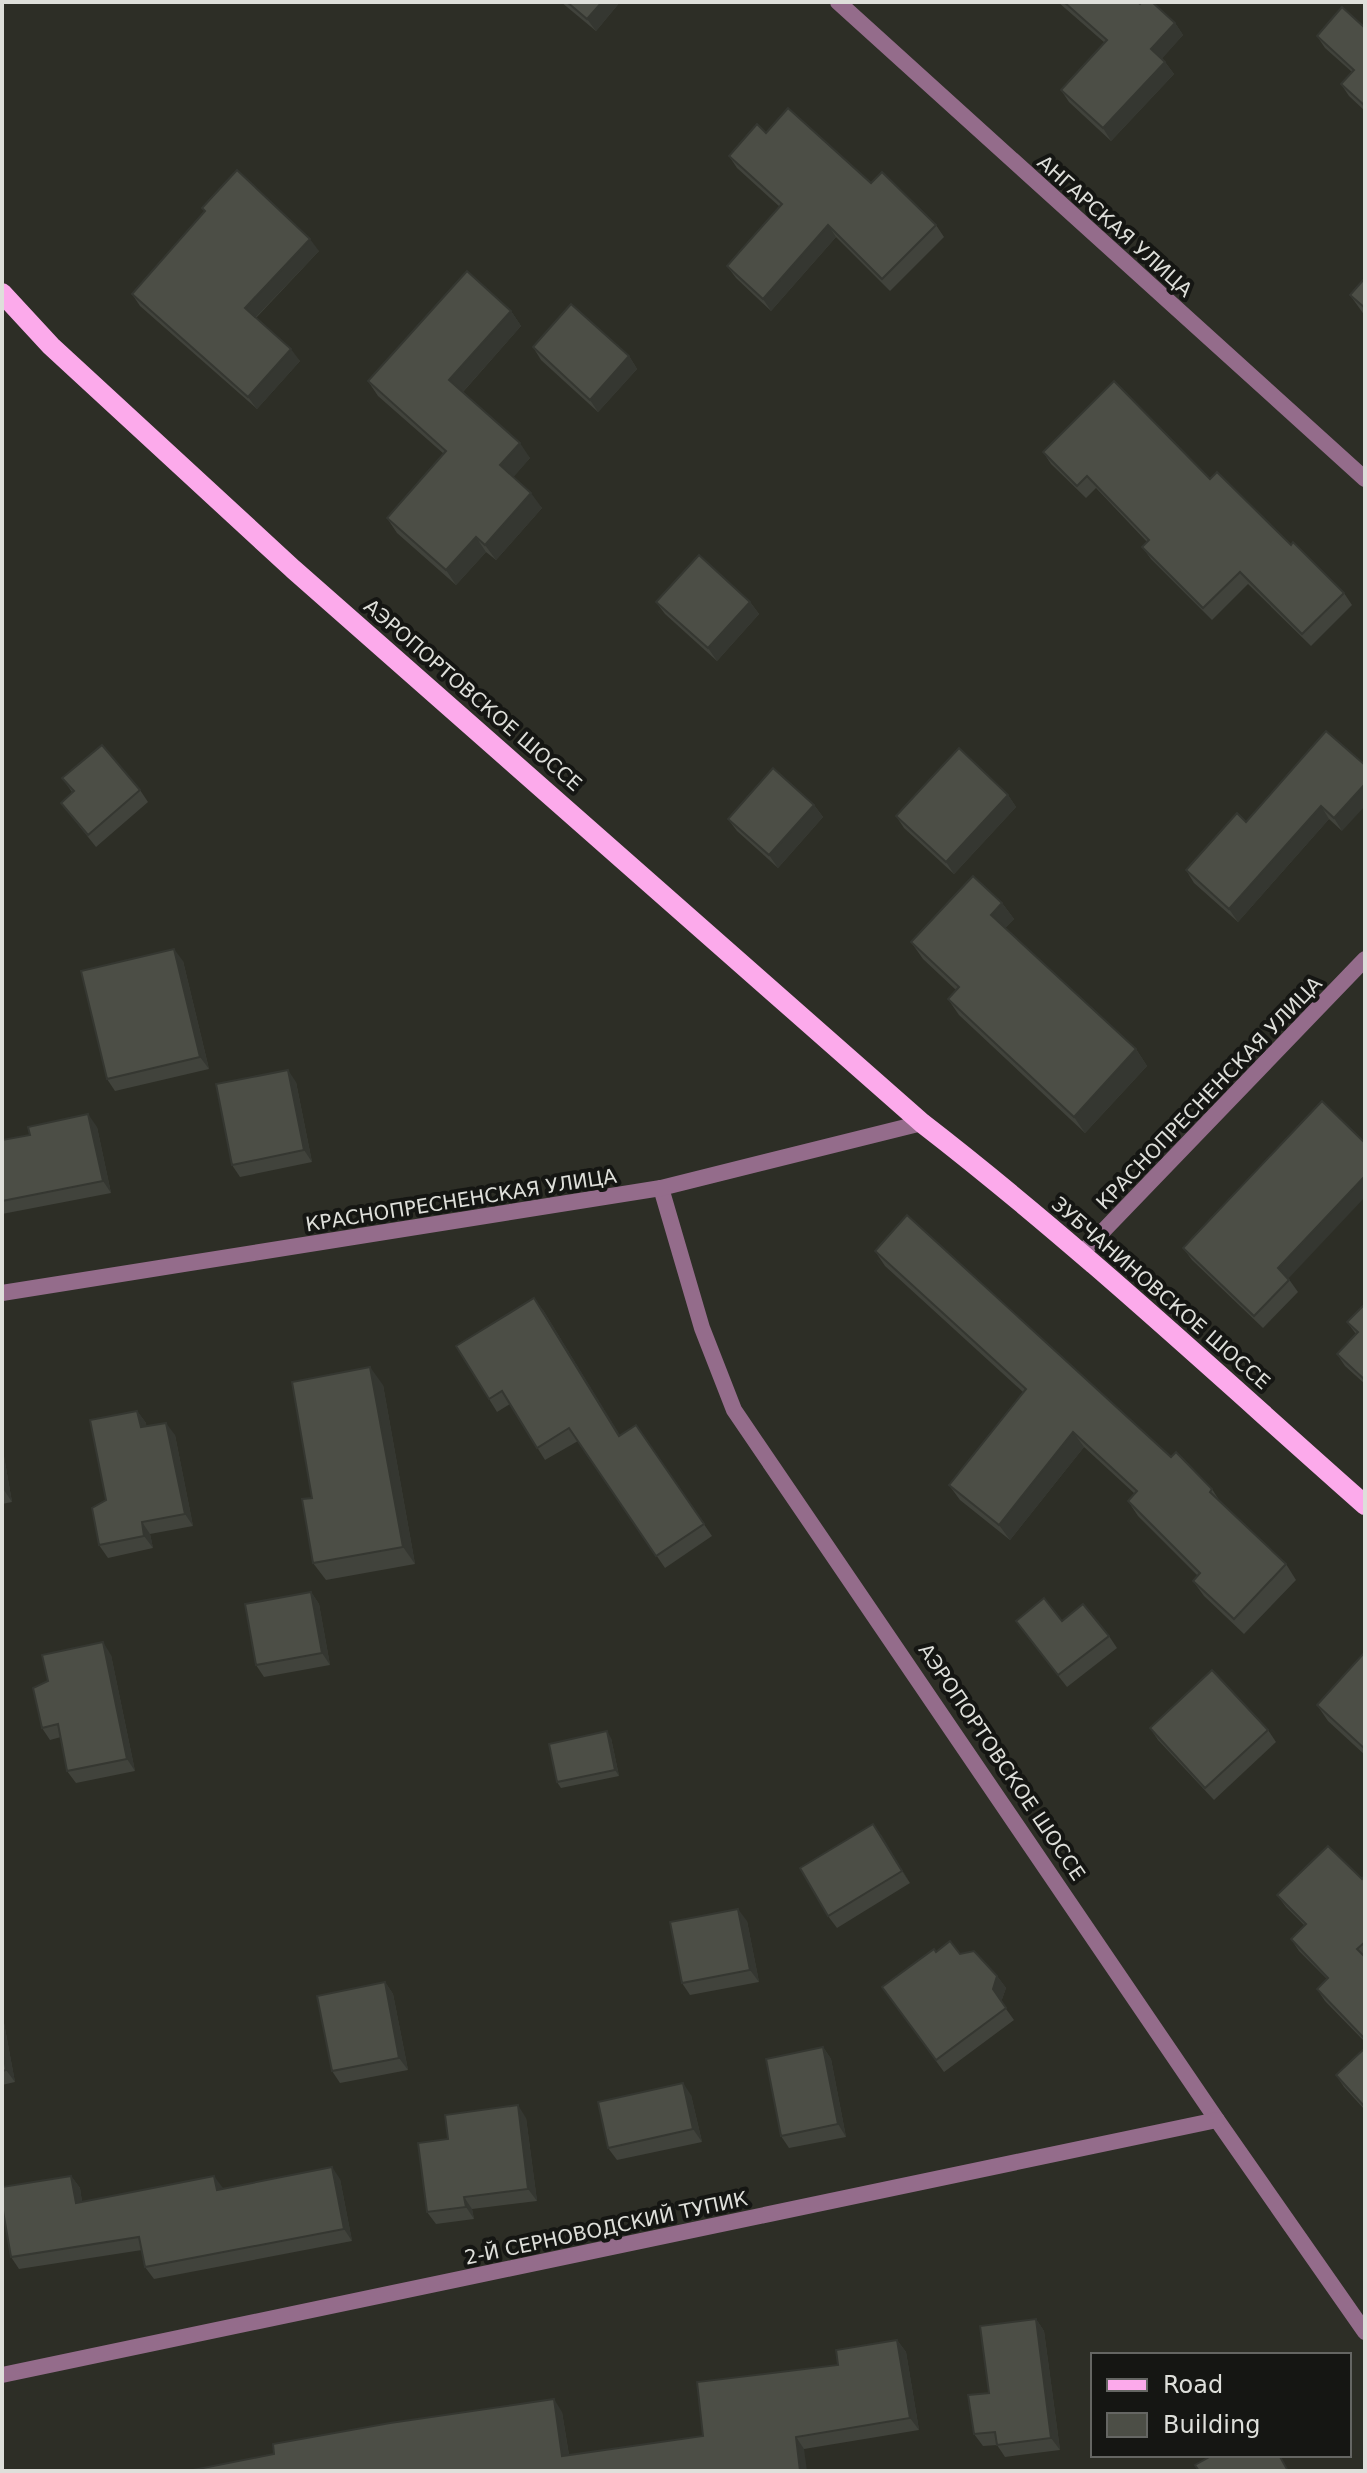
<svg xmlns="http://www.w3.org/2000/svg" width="1367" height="2473" font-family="'DejaVu Sans',sans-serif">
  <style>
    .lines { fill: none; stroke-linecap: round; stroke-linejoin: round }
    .minor { stroke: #946c8b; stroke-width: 16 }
    .primary { stroke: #fcaaeb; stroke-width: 20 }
    .wall { fill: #41433c }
    .shaded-wall { fill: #353731 }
    .building { fill: #4c4e46; stroke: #353731; stroke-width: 2 }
    .labels { text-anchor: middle; stroke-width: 8; stroke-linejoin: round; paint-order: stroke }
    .street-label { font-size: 20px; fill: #dedfda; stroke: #151613 }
  </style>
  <rect width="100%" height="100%" fill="#2d2e26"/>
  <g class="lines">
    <g class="minor">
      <path d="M838,2L1365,479"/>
      <path d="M661,1188L702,1328L734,1410L1217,2120L1365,2332"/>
      <path d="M1081,1254L1365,959"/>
      <path d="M2,1293L661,1188L922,1123"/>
      <path d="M2,2375L1217,2120"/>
    </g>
    <path class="primary" d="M2,293L51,346L293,569L922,1123C1076,1242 1219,1376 1365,1505"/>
  </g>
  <g class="wall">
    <path d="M561,2H620L596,31Z"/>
    <path d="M1058,2H1137L1175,23L1183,35L1162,58L1174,74L1111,141L1069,102L1061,90L1105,43Z"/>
    <path d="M1365,28V111L1349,96L1341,84L1352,72L1325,48L1317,36Z"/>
    <path d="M766,133L871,183L936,225L944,237L890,291L836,237L771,311L736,278L727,266L780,207L737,168L729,156Z"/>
    <path d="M202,208L319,251L256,318L300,361L257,409L140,306L132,294L205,212Z"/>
    <path d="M1365,278V316L1350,295Z"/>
    <path d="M511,311L521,326L463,392L530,458L513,477L542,508L496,560L486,552L456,585L397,533L387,518L444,454L378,396L368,381Z"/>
    <path d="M533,347L629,356L637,369L598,412L541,360Z"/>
    <path d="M1043,452L1210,479L1291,545L1344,593L1352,605L1311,646L1248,584L1212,620L1151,559L1142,547L1147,542L1096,488L1086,498L1051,464Z"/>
    <path d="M656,602H750L759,614L717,661L665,614Z"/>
    <path d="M1326,731L1342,831L1329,819L1238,922L1194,883L1186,870L1246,822Z"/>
    <path d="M62,778L140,790L148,802L96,847L61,803L72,792Z"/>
    <path d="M1008,795L1016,807L954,874L904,828L896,816Z"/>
    <path d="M814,805L823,817L778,868L737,831L728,819Z"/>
    <path d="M1002,903L1014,919L1005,928L1136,1049L1147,1066L1085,1133L959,1015L948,999L956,990L923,959L911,942Z"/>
    <path d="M183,961L209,1069L115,1091L107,1079Z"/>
    <path d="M296,1082L312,1162L240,1177L232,1165Z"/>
    <path d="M97,1127L111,1193L2,1214V1140Z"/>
    <path d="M1183,1248L1288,1278L1298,1292L1263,1328L1192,1260Z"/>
    <path d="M875,1251L1171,1457L1212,1489L1221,1503L1286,1564L1296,1580L1244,1634L1204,1596L1193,1581L1198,1576L1138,1516L1128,1501L1135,1494L1084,1447L1010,1540L960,1500L949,1485L1023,1392L885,1266Z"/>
    <path d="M1365,1304V1384L1345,1366L1337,1354L1356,1334L1347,1322Z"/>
    <path d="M543,1310L620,1436L636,1425L712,1536L665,1568L578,1441L545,1460L510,1404L497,1412L489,1399Z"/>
    <path d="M383,1385L415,1564L326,1580L313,1563L312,1498Z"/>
    <path d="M137,1411L146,1423V1426L175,1435L193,1526L150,1534L153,1548L108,1558L99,1545L106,1500Z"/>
    <path d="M2,1445L12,1502L2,1504Z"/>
    <path d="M311,1592L319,1604L330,1665L264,1677L256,1665Z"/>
    <path d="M1016,1621H1062L1109,1636L1117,1648L1067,1687Z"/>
    <path d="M1365,1652V1755L1328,1721L1317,1705Z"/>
    <path d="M111,1655L135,1771L76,1783L67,1771L61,1737L50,1740L42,1728Z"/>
    <path d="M1150,1728L1268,1730L1276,1742L1214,1800L1158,1740Z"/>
    <path d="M611,1738L619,1776L561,1788L557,1782Z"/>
    <path d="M873,1824L910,1883L837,1928L828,1916Z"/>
    <path d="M1365,1875V2042L1325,2001L1317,1989L1327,1979L1299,1951L1291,1939L1305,1926L1286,1907L1277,1895L1362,1879Z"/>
    <path d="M747,1921L759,1982L690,1995L682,1983Z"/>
    <path d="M936,1952L960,1954L997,1976L1006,1988L1001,2002L1014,2020L944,2072L882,1987Z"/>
    <path d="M385,1982L393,1994L408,2070L340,2083L332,2071Z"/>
    <path d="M2,2020L4,2023L15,2082L2,2085Z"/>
    <path d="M823,2047L831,2059L846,2137L789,2148L781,2136Z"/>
    <path d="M1365,2048V2110L1344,2087L1336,2075Z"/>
    <path d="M691,2095L702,2142L617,2160L608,2148Z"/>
    <path d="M526,2118L537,2201L472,2209L474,2219L436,2224L427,2212L448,2139Z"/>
    <path d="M71,2176L80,2188L82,2202L340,2179L352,2241L154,2279L145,2267L142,2250L19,2269L11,2257Z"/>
    <path d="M1036,2319L1044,2331L1060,2450L1005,2457L997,2445L983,2446L974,2434L989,2393Z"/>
    <path d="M897,2340L906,2352L919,2430L804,2449L188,2471L562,2412L569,2455L703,2436L838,2365Z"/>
  </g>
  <g class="shaded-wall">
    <path d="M602,2H620L596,31L587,19Z"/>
    <path d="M1175,23L1183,35L1160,61L1151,49Z"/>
    <path d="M1165,62L1174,74L1111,141L1103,128Z"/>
    <path d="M828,225L836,237L771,311L763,299Z"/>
    <path d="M310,239L319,251L253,320L245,308Z"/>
    <path d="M511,311L521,326L460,395L449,380Z"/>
    <path d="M291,349L300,361L257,409L248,397Z"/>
    <path d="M629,356L637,369L598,412L590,400Z"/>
    <path d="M520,443L530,458L511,480L500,465Z"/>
    <path d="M531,493L542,508L496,560L485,545Z"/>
    <path d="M476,537L486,552L456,585L446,570Z"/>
    <path d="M750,602L759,614L717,661L708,648Z"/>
    <path d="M1365,784V806L1342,831L1334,818Z"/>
    <path d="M1008,795L1016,807L954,874L946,862Z"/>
    <path d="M814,805L823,817L778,868L769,855Z"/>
    <path d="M1321,806L1329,819L1238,922L1229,909Z"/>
    <path d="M1002,903L1014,919L1002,931L991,915Z"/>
    <path d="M174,949L183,961L209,1069L200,1057Z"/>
    <path d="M1136,1049L1147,1066L1085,1133L1074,1117Z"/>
    <path d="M288,1070L296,1082L312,1162L304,1150Z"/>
    <path d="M88,1114L97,1127L111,1193L103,1181Z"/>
    <path d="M1365,1176V1197L1287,1280L1278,1268Z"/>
    <path d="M534,1298L543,1310L628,1448L619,1436Z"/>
    <path d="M370,1367L383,1385L415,1564L403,1547Z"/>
    <path d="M137,1411L146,1423L149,1439L141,1427Z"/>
    <path d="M166,1423L175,1435L193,1526L185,1514Z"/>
    <path d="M1073,1432L1084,1447L1010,1540L999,1525Z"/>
    <path d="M2,1445L12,1502L4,1490L2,1479Z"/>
    <path d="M142,1522L150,1534L153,1548L144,1536Z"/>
    <path d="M311,1592L319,1604L330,1665L322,1653Z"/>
    <path d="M103,1642L111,1655L135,1771L127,1759Z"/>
    <path d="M607,1731L611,1738L619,1776L615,1770Z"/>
    <path d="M873,1824L882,1836L910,1883L902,1871Z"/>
    <path d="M738,1909L747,1921L759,1982L750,1970Z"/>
    <path d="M997,1976L1006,1988L1001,2002L993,1989Z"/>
    <path d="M385,1982L393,1994L408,2070L399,2058Z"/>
    <path d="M2,2020L4,2023L15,2082L6,2070L2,2045Z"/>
    <path d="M823,2047L831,2059L846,2137L838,2124Z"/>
    <path d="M683,2083L691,2095L702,2142L693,2129Z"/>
    <path d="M518,2105L526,2118L537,2201L528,2189Z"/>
    <path d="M332,2167L340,2179L352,2241L344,2229Z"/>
    <path d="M71,2176L80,2188L84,2216L76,2203Z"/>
    <path d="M214,2176L223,2188L217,2190Z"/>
    <path d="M464,2197L472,2209L474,2219L466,2207Z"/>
    <path d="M1036,2319L1044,2331L1060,2450L1051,2438Z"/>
    <path d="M897,2340L906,2352L919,2430L910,2418Z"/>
    <path d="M554,2399L562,2412L571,2468L562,2456Z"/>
    <path d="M796,2437L804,2449L807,2471H800Z"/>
  </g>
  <g class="building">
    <path d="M567,2H602L587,19Z"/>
    <path d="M1064,2H1137L1140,4L1142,2H1152L1175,23L1151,49L1165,62L1103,128L1061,90L1107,40Z"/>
    <path d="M1342,7L1365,28V106L1341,84L1354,70L1317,36Z"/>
    <path d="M788,108L871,183L882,172L936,225L882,279L828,225L763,299L727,266L782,204L729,156L757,124L766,133Z"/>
    <path d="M237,170L310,239L245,308L291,349L248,397L132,294L205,211L202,208Z"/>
    <path d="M467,271L511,311L449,380L520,443L500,465L531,493L485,545L476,537L446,570L387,518L446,451L368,381Z"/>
    <path d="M1365,278V308L1350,295Z"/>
    <path d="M571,304L629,356L590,400L533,347Z"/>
    <path d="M1114,381L1210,479L1217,472L1291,545L1293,542L1344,593L1302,634L1240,572L1203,608L1142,547L1149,540L1087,476L1077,486L1043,452Z"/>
    <path d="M699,555L750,602L708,648L656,602Z"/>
    <path d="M1326,731L1365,765V784L1334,818L1321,806L1229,909L1186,870L1237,813L1246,822Z"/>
    <path d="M102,745L140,790L88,835L61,803L74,791L62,778Z"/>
    <path d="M959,748L1008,795L946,862L896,816Z"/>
    <path d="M773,768L814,805L769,855L728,819Z"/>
    <path d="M973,876L1002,903L991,915L1136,1049L1074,1117L948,999L959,987L911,942Z"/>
    <path d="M174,949L200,1057L107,1079L81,971Z"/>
    <path d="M288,1070L304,1150L232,1165L216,1084Z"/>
    <path d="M1322,1101L1365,1143V1176L1278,1268L1289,1280L1254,1316L1183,1248Z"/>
    <path d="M88,1114L103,1181L2,1201V1140L30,1135L28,1127Z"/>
    <path d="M907,1215L1171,1457L1176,1452L1212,1489L1210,1492L1286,1564L1234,1619L1193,1581L1200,1573L1128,1501L1137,1491L1073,1432L999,1525L949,1485L1026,1389L875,1251Z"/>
    <path d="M534,1298L619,1436L636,1425L704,1524L656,1556L569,1428L537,1448L502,1391L489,1399L456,1346Z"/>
    <path d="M1365,1304V1380L1337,1354L1358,1332L1347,1322Z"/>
    <path d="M370,1367L403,1547L313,1563L302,1499L312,1498L292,1382Z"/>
    <path d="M137,1411L141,1427L166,1423L185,1514L142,1522L144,1536L99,1545L92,1508L106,1500L90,1420Z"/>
    <path d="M311,1592L322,1653L256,1665L245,1604Z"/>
    <path d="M1044,1598L1062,1621L1083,1604L1109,1636L1058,1675L1016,1621Z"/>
    <path d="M103,1642L127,1759L67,1771L58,1724L42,1728L33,1688L48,1681L42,1655Z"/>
    <path d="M1365,1652V1749L1317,1705Z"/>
    <path d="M1212,1670L1268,1730L1205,1788L1150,1728Z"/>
    <path d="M607,1731L615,1770L557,1782L549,1744Z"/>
    <path d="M873,1824L902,1871L828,1916L800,1868Z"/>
    <path d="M1328,1846L1362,1879L1365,1875V1942L1357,1949L1365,1957V2039L1317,1989L1328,1978L1291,1939L1306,1924L1277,1895Z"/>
    <path d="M738,1909L750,1970L682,1983L670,1922Z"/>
    <path d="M950,1941L960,1954L974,1951L997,1976L993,1989L1006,2008L936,2060L882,1987L934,1949L936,1952Z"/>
    <path d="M385,1982L399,2058L332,2071L317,1996Z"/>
    <path d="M2,2045L6,2070L2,2071Z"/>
    <path d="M823,2047L838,2124L781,2136L766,2059Z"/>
    <path d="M1365,2048V2107L1336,2075Z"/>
    <path d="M683,2083L693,2129L608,2148L598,2102Z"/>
    <path d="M518,2105L528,2189L464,2197L466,2207L427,2212L418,2143L448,2139L445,2115Z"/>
    <path d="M332,2167L344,2229L145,2267L139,2237L11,2257L2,2205V2187L71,2176L76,2203L214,2176L217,2190Z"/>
    <path d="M1036,2319L1051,2438L997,2445L995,2432L974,2434L968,2395L989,2393L980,2326Z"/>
    <path d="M897,2340L910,2418L796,2437L800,2471H188L274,2454L273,2444L390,2423L554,2399L562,2456L703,2436L697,2382L838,2365L836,2350Z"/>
    <path d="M1213,2455H1279L1288,2471H1199L1195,2465Z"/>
  </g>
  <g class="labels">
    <g class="street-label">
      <text transform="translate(1115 226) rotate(42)" y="7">АНГАРСКАЯ УЛИЦА</text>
      <text transform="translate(473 695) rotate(41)" y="7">АЭРОПОРТОВСКОЕ ШОССЕ</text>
      <text transform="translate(1209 1093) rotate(-46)" y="7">КРАСНОПРЕСНЕНСКАЯ УЛИЦА</text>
      <text transform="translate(461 1200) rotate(-9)" y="7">КРАСНОПРЕСНЕНСКАЯ УЛИЦА</text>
      <text transform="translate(1161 1293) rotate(41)" y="7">ЗУБЧАНИНОВСКОЕ ШОССЕ</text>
      <text transform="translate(1002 1762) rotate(56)" y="7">АЭРОПОРТОВСКОЕ ШОССЕ</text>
      <text transform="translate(606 2228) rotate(-12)" y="7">2-Й СЕРНОВОДСКИЙ ТУПИК</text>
    </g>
  </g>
  <rect width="1367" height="2473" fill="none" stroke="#dedfda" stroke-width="8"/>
  <rect x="1091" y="2353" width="260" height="104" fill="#151613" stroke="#656663" stroke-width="2"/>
  <rect x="1107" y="2379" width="40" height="12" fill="#fcaaeb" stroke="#656663" stroke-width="2"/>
  <text x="1163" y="2393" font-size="24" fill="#dedfda">Road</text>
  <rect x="1107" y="2413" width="40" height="24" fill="#4c4e46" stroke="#656663" stroke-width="2"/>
  <text x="1163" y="2433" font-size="24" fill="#dedfda">Building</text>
</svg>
